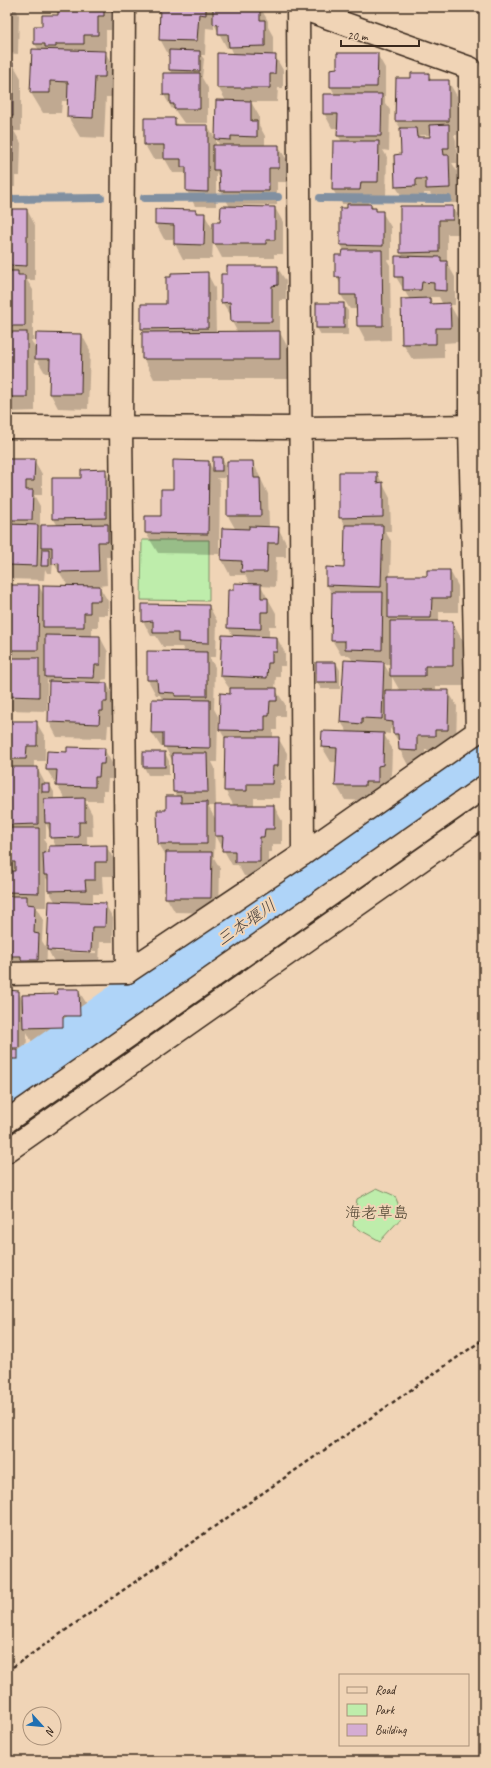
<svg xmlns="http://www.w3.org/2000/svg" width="491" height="1768" font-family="Caveat,'Klee One',sans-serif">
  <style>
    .green { fill: #beedab; stroke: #7c8c64 }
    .shadow { fill: #0003; fill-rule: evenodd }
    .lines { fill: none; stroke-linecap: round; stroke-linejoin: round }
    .stream { stroke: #8190a1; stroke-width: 8 }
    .river { stroke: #afd4f8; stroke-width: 47 }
    .building { fill: #d4acd3; stroke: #3b2a1e }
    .minor-casing { stroke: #3b2a1e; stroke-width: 25 }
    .path { stroke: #3b2a1e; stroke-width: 2.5; stroke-dasharray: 4 3; stroke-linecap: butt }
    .minor { stroke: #f0d4b6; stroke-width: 22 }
    .labels { text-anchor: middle; stroke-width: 4; stroke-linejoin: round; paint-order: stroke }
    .park-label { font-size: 16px; fill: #483e2c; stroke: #f0d4b6 }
    .water-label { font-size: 17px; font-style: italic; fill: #4c443f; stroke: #f0d4b6 }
  </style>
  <rect width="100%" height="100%" fill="#f0d4b6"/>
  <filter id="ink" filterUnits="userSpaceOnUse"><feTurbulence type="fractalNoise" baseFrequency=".025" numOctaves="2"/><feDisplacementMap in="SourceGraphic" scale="8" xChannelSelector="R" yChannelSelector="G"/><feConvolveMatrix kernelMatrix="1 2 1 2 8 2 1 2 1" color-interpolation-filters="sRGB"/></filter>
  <g filter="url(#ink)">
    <g class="green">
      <path d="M142,540H209V601L141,600Z"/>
      <path d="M377,1188L395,1196L403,1216L380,1241L353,1226L357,1199Z"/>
    </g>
    <g class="shadow">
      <path d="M7,7H15L19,15L18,54L7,53Z"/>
      <path d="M59,7H109L111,10V30H106V50H92V52H105L117,73L116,97H106L104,138L80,137L68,117L69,101H62L61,113H43L31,93L39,50L35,44L43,27L59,16Z"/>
      <path d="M161,7H260L268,21V27L273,36V55L275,56L283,70V88H278L277,102H251L259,116V125L265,136V146H278L287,160V182H277V205H236V207L275,208L283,222V254H274V258H222L213,241L212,259H183L175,244V239H164L156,224V210L195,211L197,214H204L214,231L221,223L230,207L221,191L220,180L216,172V206H195L187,191L185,173H173L165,159H153L145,145L174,119L178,126H208L216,140V146H220L216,139L217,101H226L218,87L234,55L231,48H227L214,24V29L206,28L205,55H201L204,59L202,78L208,88V123H184L174,109H172L164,95L172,74L170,70V54H168L160,39Z"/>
      <path d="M377,54L385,68V103L390,110L389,151L383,150L387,157L386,196H369L368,205H371L377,212H382L391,227V260H387L390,265L391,340L366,341L358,326L357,309H350L341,295V285L336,276L343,256L344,250L341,245V209H348V204H342L333,190L342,142L338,135L339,128H332L324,113L335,95L331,87L338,69Z"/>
      <path d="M7,64H13L21,78V131H14L21,143L20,176H15V187H7Z"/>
      <path d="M428,74L432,81H448L457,96V135H454L456,140L457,163H452L457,171L458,203H436L430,193H424V200L405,201L396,187L402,155L401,129L396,121L412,79ZM419,135H431V138H421Z"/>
      <path d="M452,207L461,222V234H447V263L455,277V305H450L458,319V342L444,343V358L412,359L403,344L402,300H410L396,277L404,258L401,252ZM430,297H439L443,305H433Z"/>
      <path d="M7,210H27L35,225V280H27L33,290V340H31L36,350L82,335L90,350L88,409L58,408L50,393V373H45L35,356V411L7,412Z"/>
      <path d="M277,267L286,281V300H280V333L291,353V379H154L143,358L145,333L142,329L168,305L207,273L215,288L216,333H238L232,322V317L222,302Z"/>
      <path d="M343,304L348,311V335H321L317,328Z"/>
      <path d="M214,458H222L226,466L225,478H217L220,482L219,554L158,553L146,533V517H161L174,490L208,462L214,471Z"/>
      <path d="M7,460H34L42,474V495H34L40,506V526H58L53,518L82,479L105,470L113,485L116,557H106L107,585L99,586L108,601V615H98V627H92V637H100L108,652L107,679L102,680V684H107L115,699L114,716H111V725H108L107,738L57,737L49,722L50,684L47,679V711L7,710V586H39L44,596L68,586L53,562L52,573H47L45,569L44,580L7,579Z"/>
      <path d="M228,462H253L268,494L269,528H278L286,543V557H276L275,587L261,586L276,613V626H269V638H277L285,653V666H280V677H276L275,689L285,704V716H277V730H273V738H278L287,753L286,780H281L280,798H254V806H274L282,821V844H272V852H268V876H244L238,865H232L215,834L214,858L220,868L219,913L175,912L166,897L167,857L159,844L167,811L177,797L174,792L173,762L165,747H161L152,733L163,701L160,695H156L148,680V652H185L182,647H163L156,636H151L143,621L209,606L217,621L216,657H209L215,667L214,709L218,716L217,762H212L215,768L216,806H234L225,790L226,740L220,730L221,694L231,695V691L221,676L223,636L233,637L228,627L235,591L250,585L245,575H230L222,560L223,529L236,530L228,516ZM208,806H216V820Z"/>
      <path d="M377,473L390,498L391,531H385L391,541L390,577H428L450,571L458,586V612H439V622H452L464,643V686H436V691H448L457,706L456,744L443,750H425V765H408L400,750V744L390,728V734L383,733L392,748L391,780H386V797L373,801L345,800L336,785L337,762H331L322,747L348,733L341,722L345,661H353L349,655H341L332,640L333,596L327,585V568L345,569L346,528L340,517ZM384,664H391V676ZM392,677L400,691H392Z"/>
      <path d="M317,663H336L340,670V689H321L317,682Z"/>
      <path d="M7,722H36L45,737V761H34V768H37L46,785H50L54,792V800H66L47,770V752L68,753L104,749L112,763V779H108L107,791H103V801H85L92,814L93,836H87V846H106L115,861V876H102L103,894H93V904H105L113,918V942H100L99,966L56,965L48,950L50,902L56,903L49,891V881L46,878V907H36L43,920L42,941L47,949L46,975L7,965ZM46,823L56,847L50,853L46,854V843L44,839H46ZM55,950L96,951V953L55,952Z"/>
      <path d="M144,753H165L169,761V775H148L144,767Z"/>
      <path d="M78,990L87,1004V1031H71V1041L32,1042L27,1032L26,1062H21V1067L7,1066V991L18,992L23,1001L59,995Z"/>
    </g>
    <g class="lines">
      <g class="stream">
        <path d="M144,198L278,197"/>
        <path d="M320,198L448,199"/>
        <path d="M7,199L101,198"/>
      </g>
      <path class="river" d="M7,1087L280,896L484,757"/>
    </g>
    <g class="building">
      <path d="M7,7H11L10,40L7,39Z"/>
      <path d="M58,7H104V16H98V35H84V44H56V47H45V44H34V26H42V15H58Z"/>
      <path d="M160,7H206V15L199,14L197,41L159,40Z"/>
      <path d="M213,7H260V20H265V46L229,47L228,34H218V25L213,24Z"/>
      <path d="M32,49L106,51L105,77H95L93,118L67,117L68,82L50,81V93H30Z"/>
      <path d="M169,50L200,51V71L169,70Z"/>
      <path d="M217,53L276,55L275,74H270V88H217Z"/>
      <path d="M337,53H378L377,87H330V69L337,68Z"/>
      <rect x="7" y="63" width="6" height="53"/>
      <path d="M163,73H200V109H174V104H170V95H163Z"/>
      <path d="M411,73H429V80H449V121H395L396,78H411Z"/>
      <path d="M323,94H382L381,136H337L338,114H323Z"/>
      <path d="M216,100L251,101V121H257V137L231,136V140L215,139Z"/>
      <path d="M144,118H175V125H208V192L186,191V167H181V159H164V145H144Z"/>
      <path d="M449,124V148H443L444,155H449L450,188L426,189V179H416V186L395,187L394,155L401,154L400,128H416L417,137H430L429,125Z"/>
      <path d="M13,127V162H7V173V128Z"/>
      <path d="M333,141H379L378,182H361L360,190H332Z"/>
      <path d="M213,145H279V168H269V191H220L219,170H213Z"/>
      <path d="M347,204H371V208H376V211H383V246L340,245V208H347Z"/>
      <path d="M221,206L275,207V240H266V244H213V222H220Z"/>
      <path d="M400,206H453V220H439V252L400,253Z"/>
      <path d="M7,209H27V266L7,265Z"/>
      <path d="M155,209L196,210V213H205L204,245L174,244V225L155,224Z"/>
      <path d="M343,250H382L383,326H357L356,295H340V277H335V255H342Z"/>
      <path d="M395,256L441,257V261H447V291L434,290V283L422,282L421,290H403V277H395Z"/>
      <path d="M227,266H278V285L272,286V322H231L230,302L221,303V274H227Z"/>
      <path d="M7,271H18V275H25V326H7Z"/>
      <path d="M208,272V328L141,329V304H166V277H171V273Z"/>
      <path d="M430,298V304L450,303L451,328H436V344H402L401,299Z"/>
      <rect x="316" y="303" width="28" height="25"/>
      <path d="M280,331V359H142V332Z"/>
      <rect x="7" y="332" width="20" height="65"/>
      <path d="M36,333L82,334L81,394H49L50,359H35Z"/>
      <rect x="213" y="457" width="9" height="14"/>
      <path d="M7,459H35L34,481H26V490H33L32,520H7Z"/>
      <path d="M173,460L209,461L208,534L145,533V516H161V489H173Z"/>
      <path d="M227,461H253L254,478H260L261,516H227Z"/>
      <path d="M106,469V518L52,519V478H81V470Z"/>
      <path d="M339,472H377V483L383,482V517L339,518Z"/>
      <path d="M7,524L38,525L37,566L7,565Z"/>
      <path d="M108,524V542H98L99,571L59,572V563L52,564V547H41V525Z"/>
      <path d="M345,525H383L381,587L326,585V567L344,568Z"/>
      <path d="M249,526L279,527L278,543H268L267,572H241L242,561L221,560L222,528L249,529Z"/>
      <path d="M42,549H49V566H41Z"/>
      <path d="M427,570H450V598H432L431,618H388V576H427Z"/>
      <path d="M234,583L261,584V598H268V612H261V629L227,628L228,590H234Z"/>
      <path d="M7,585H39L38,650H7Z"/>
      <path d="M43,585L100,586V601H90V613H84V627H43Z"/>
      <path d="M332,592H383L382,650L345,649V641H331Z"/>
      <path d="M142,604L209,605V643L178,642V633H153V621L142,622Z"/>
      <path d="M390,621H453V666H425V676H390Z"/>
      <path d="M45,635L100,636V665H95L94,678L45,677Z"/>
      <path d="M222,635L277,637V652H272V663H268L267,678L220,676Z"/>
      <path d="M147,651L207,652V696H175V693L158,692L157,680H147Z"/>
      <path d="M7,658H39V697L7,696Z"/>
      <path d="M344,660L384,662L382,719L362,718V724L340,722Z"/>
      <path d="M316,662H336L337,682H316Z"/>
      <path d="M49,681L107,683V702H103V711H100L99,724L48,722Z"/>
      <path d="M230,688H277V701H270L269,716H265V731L219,730L220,693L230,694Z"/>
      <path d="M385,690H449L448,730H435V736H417V751L399,750L398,734H393V722L385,721Z"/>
      <path d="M152,699L210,700V748L163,747V733H151Z"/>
      <path d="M7,721H37V746H27L26,759H7Z"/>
      <path d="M322,731L384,733L383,765L378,766V782H365V786H335L337,748L321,747Z"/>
      <path d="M225,737H279L278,766H273L272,784H247V791H224Z"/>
      <path d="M67,747L105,748L104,764H100L99,777H95V787L56,786L57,770H46L47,751L67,752Z"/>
      <rect x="143" y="752" width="22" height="15"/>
      <path d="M172,753H207L208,792H173Z"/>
      <path d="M7,767H38V824L7,825Z"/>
      <rect x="42" y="784" width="8" height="8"/>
      <path d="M166,796H181V803L207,802V844H158L157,810H166Z"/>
      <path d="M85,798V822H79V837L50,838V823H45L44,799Z"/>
      <path d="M215,805H274V829H265L264,837H260V862H235V851H222L223,836H215Z"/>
      <path d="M7,828H39V893L7,892V871H15V862H7Z"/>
      <path d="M107,845V862H95V880H85L86,890L48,891V875H44L43,853L49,852V846Z"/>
      <path d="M166,852H212L211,898H165Z"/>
      <path d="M7,896H27V904L35,905L34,933L39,934L38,960H21V956H11V951H7Z"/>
      <path d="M49,901L106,903L105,927H92L91,952L47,950Z"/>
      <path d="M57,989H79L80,1016H63V1027L23,1028L22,995L58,994Z"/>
      <path d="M7,990L19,991V1048H7Z"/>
      <rect x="7" y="1050" width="11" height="9"/>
    </g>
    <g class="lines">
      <g class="minor-casing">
        <g id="minor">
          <path d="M298,7L303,854"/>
          <path d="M7,427L300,428L484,426"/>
          <path d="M127,972L303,854L477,732L470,426V68L298,7"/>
          <path d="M7,974L127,972L121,427L124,7"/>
          <path d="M7,1121L484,787"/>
          <path d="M7,1151L484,816"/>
        </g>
      </g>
      <path class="path" d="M7,1671L484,1339"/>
      <use href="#minor" class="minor"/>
    </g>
  </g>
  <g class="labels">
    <g class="park-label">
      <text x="377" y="1218">海老草島</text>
    </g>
    <g class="water-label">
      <text transform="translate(246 922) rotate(-35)" y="6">三本堰川</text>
    </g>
  </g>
  <rect width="491" height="1768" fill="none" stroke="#f0d4b6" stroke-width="24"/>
  <rect x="12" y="12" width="467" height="1744" fill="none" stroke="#3b2a1e" stroke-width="1.5" filter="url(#ink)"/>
  <rect x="339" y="1674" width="130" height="72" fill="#f0d4b6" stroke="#a89079"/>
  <rect x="347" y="1687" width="20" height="6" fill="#f0d4b6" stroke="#a89079"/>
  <text x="375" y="1694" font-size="12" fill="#3b2a1e">Road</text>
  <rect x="347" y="1704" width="20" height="12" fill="#beedab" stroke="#a89079"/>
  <text x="375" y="1714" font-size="12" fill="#3b2a1e">Park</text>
  <rect x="347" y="1724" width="20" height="12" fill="#d4acd3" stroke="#a89079"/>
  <text x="375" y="1734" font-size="12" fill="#3b2a1e">Building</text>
  <g transform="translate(42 1726) rotate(117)"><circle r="19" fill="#f0d4b6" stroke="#a89079"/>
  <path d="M0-3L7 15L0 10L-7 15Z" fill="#1f6fb2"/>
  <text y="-6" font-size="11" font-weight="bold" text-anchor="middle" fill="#3b2a1e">N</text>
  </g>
  <path d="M341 40v6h78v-6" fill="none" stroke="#3b2a1e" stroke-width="2"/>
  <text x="347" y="40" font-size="12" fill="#3b2a1e" stroke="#f0d4b6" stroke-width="3" paint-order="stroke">20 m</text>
</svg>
